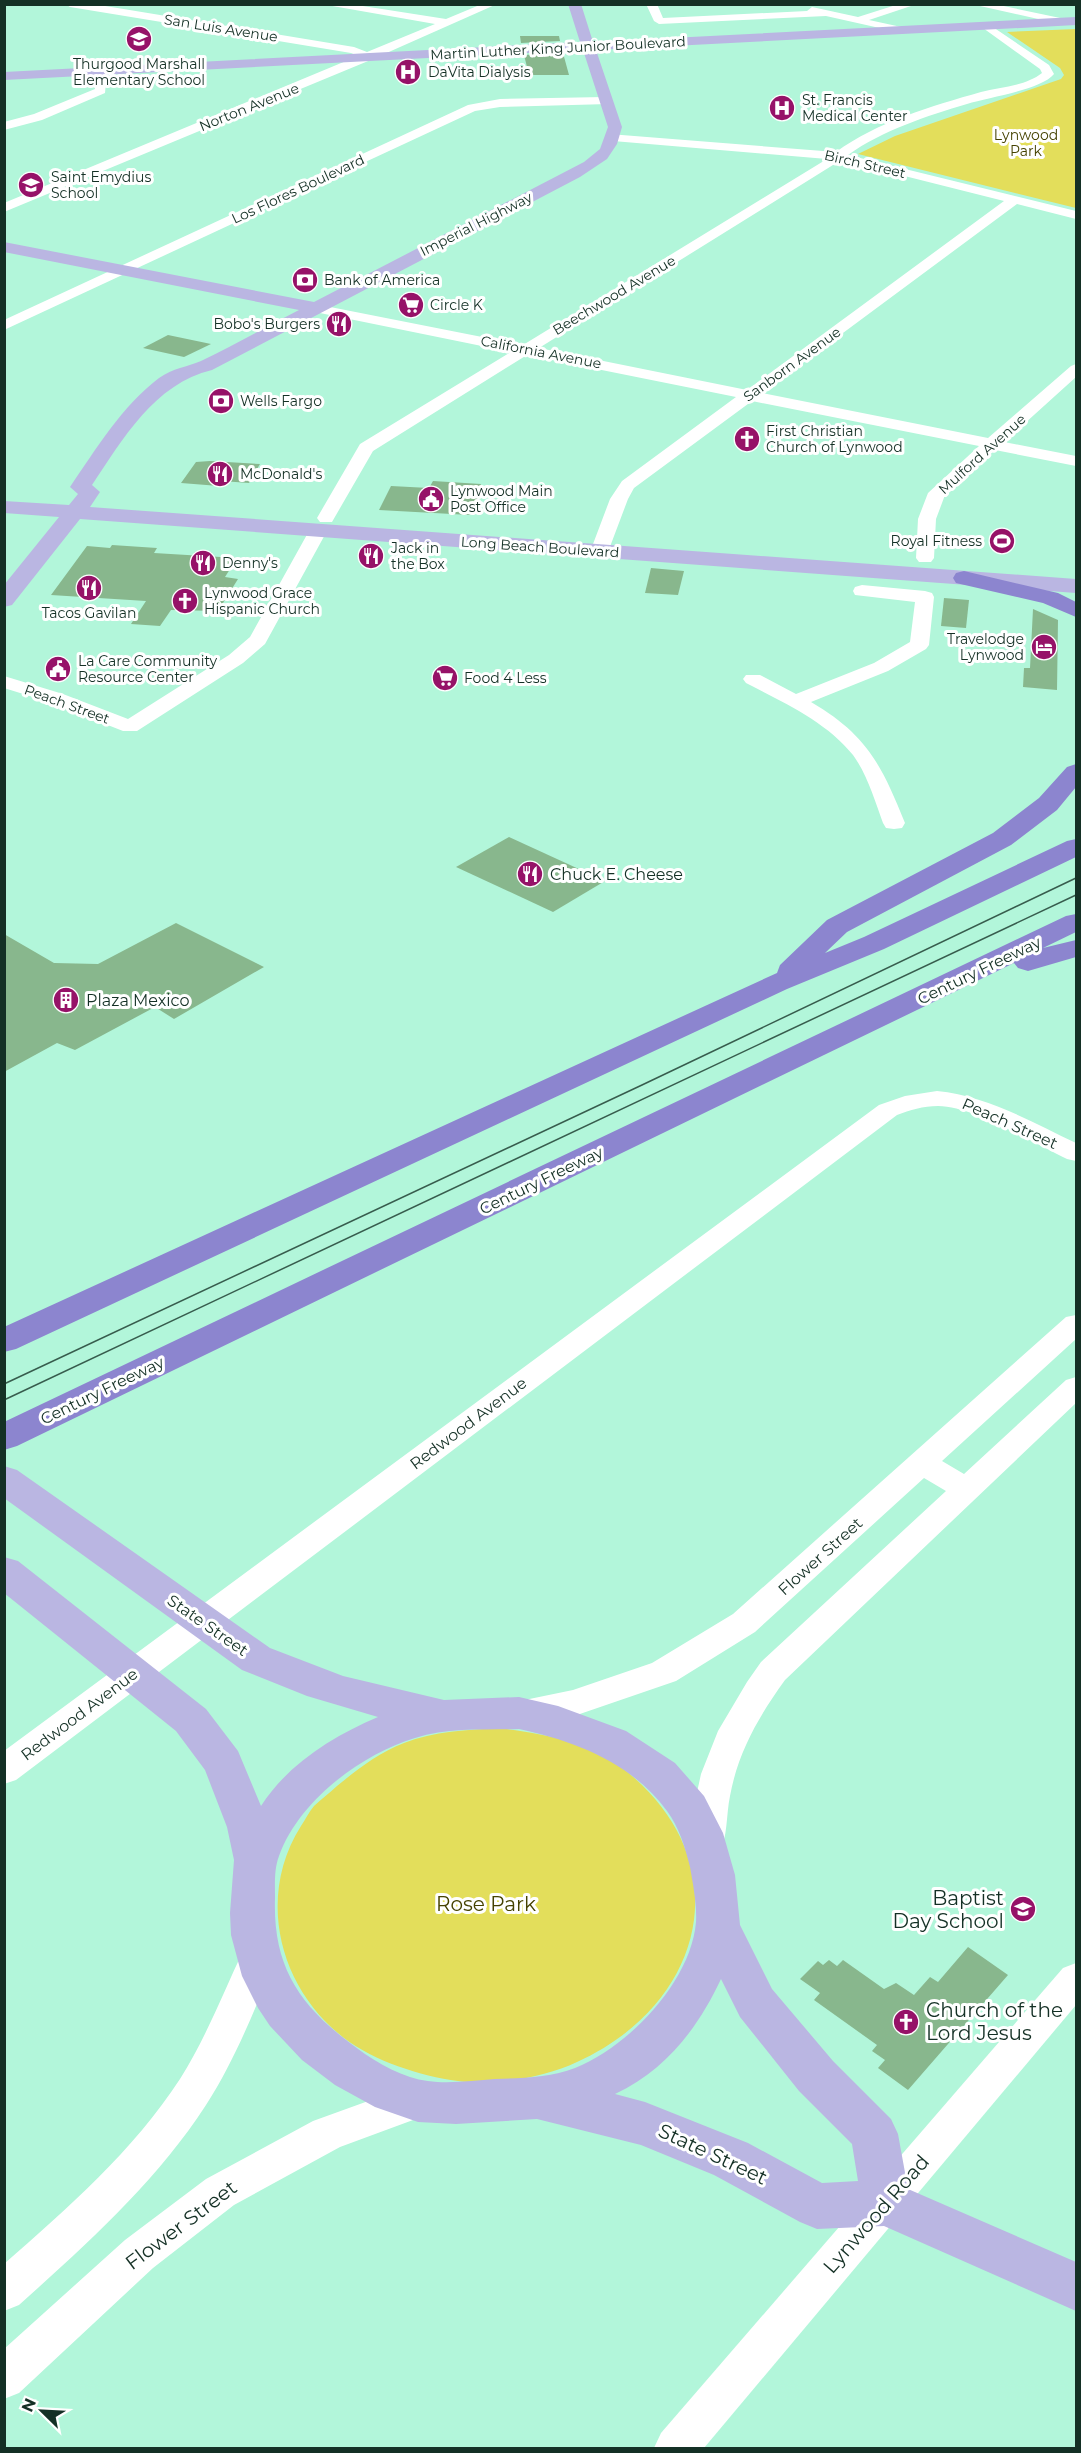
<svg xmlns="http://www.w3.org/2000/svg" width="1081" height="2453" font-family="Montserrat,sans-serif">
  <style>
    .green { fill: #e3de5b }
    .building { fill: #88b78d }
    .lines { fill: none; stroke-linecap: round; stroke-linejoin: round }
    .minor { fill: #fff; fill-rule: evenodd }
    .major { fill: #bab6e2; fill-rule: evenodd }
    .highway { fill: #8c85cf; fill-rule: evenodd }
    .tram { stroke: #375c4d; stroke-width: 1.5 }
    .labels { text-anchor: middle; stroke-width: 6; stroke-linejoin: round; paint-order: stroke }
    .far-street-label { font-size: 14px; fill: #143025; stroke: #fff }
    .far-poi-label { font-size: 14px; fill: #143025; stroke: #fff; text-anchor: start }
    .far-park-label { font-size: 14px; fill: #454201; stroke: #fff }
    .poi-label { font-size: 16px; fill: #143025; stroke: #fff; text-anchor: start }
    .street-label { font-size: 16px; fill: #143025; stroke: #fff }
    .near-poi-label { font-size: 20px; fill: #143025; stroke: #fff; text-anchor: end }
    .near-park-label { font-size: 20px; fill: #454201; stroke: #fff }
    .near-street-label { font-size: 20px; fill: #143025; stroke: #fff }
  </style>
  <rect width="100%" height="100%" fill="#b2f6da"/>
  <g class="green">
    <path d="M1076,29V208L858,154L895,136L1061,79L1064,75L1060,68L1007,32Z"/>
    <path d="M500,1728C543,1734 590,1741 625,1770C741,1863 705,2004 577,2062C543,2078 495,2086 458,2081C420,2076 374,2061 344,2038C279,1988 256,1897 301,1826C305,1820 309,1812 314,1806C321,1799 330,1793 337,1786C358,1769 378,1753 404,1743C434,1731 467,1730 500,1728Z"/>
  </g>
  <g class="building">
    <path d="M520,36H559L560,41L521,43Z"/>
    <path d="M563,53L569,75H529L524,55Z"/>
    <path d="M168,335L211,344L184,357L143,348Z"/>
    <path d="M210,461L260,464L249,483L222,481L219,486L181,483L196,462Z"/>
    <path d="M433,481L481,484L478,492H481L470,515L379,510L391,486L429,488Z"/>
    <path d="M112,545L157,548L154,553L237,558L225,577L238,579L218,611L171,610L160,626L131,624L146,601L51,595L87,546L110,548Z"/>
    <path d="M651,568L684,571L678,595L645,593Z"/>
    <path d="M944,598L969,600L966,628L941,626Z"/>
    <path d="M1033,609L1058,620L1057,690L1023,687L1024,668H1030Z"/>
    <path d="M509,837L605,881L553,912L456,867Z"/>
    <path d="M176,923L264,967L174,1019L155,1007L75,1050L57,1043L4,1072V934L54,963L98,964Z"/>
    <path d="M968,1947L1008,1975L908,2090L878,2068L885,2060L872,2051L877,2045L814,2000L820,1993L800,1979L818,1961L823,1965L829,1960L837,1966L843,1960L884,1989L896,1983L914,1995L930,1977L938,1982Z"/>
  </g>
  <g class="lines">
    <g class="minor">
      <path d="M65,4H93L354,47L367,52L435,24L321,4H350L446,19L482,4H497L373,59L4,212V203L358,56L351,53L70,7Z"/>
      <path d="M646,4H657L663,18L807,11L812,7L858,17L899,4H917L869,20L906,28L907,30L902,33L826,16L659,24L654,21Z"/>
      <path d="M971,4H994L1065,19L1070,22L1065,25Z"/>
      <path d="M987,23L1049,65L1054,74C1041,90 989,97 967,104C927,116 883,130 848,155L1076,211V219L1017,204L762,393L988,438L1071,366L1076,364V377L1004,442L1076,456V466L995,450L945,495L936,519L934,558L931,562H919L916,558L918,519L928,493L979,446L752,401L634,488L628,499L608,552L605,556H593L590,552L610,499L622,481L736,397L527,355L373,451L332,522H320L317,518L360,444L511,352L315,312L310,311L308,308L310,305L315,304L523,345L827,159L613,141L607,137L609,134L836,152C877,122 932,106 981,92C1000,87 1026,86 1042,73L1040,69L983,28L982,26ZM841,160L1004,201L747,390L539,348Z"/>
      <path d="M101,68L107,71L105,93L42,120L4,130V122L34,114L95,89V71Z"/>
      <path d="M605,97L611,101L609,104L500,107L475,111L4,330V320L468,105L500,99Z"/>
      <path d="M318,526L324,527L327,531L265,644L243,663L137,731H123L49,702L4,688V676L63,694L128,719L229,655L250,637L309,531L312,527Z"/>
      <path d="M862,585L925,591L932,593L934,597L929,645L926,649L888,671L811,702C867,735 881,764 905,823L902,828L894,829L886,828L883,823C875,801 867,774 853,755C827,722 783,702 746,683L743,679L746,675H760L796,694L874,663L910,642L915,602L855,595L853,591L855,587Z"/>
      <path d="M937,1091C987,1096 1032,1122 1076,1143V1161L1067,1159C1031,1142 976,1107 938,1106C923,1106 910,1110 897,1115L16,1780L4,1784V1751L879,1105L905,1096Z"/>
      <path d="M1076,1315V1339L942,1461L964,1474L1066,1380L1076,1377V1403L785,1680C759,1716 738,1752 730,1796C726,1815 728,1837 719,1854L707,1859L695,1854L689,1844L691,1820L701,1774L718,1731L747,1682L761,1662L946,1491L924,1478L755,1632L676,1681L574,1716L522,1725L510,1721L505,1712L510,1703L573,1690L652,1663L733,1614L1066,1317Z"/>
      <path d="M257,1944L270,1949L275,1960C255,2009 235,2060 206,2105C156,2182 87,2244 19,2305L4,2311V2264C68,2208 133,2151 180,2079C206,2038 223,1993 244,1949Z"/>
      <path d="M1076,1963V2005L704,2448H654L661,2433L1063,1968Z"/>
      <path d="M418,2083L432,2089L437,2101L432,2113L340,2147L234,2205L153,2268L19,2393L4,2399V2349L125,2240L206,2179L313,2121Z"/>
    </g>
    <g class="major">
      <path d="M568,4H581L593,42L1076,17V25L596,50L622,127L617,144L607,159L580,177L212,370C154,384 123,439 92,485L100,492L90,507L1076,579V593L80,519L12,605L4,607V585L59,517L4,513V501L69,505L78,494L70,487C96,449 122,406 159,378C173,368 187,367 201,361C234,345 266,327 299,310L4,252V242L314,302L584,162L600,149L608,127L583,50L4,80V72L580,42Z"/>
      <path d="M4,1466L17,1470L270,1648L343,1676L444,1700L519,1697L558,1706L626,1731L675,1763L704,1796L723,1833L735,1875L740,1925L772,1989L833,2061L891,2119L898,2134L908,2189L1076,2262V2311L884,2226L817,2229L800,2222L714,2175L641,2145L537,2119L456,2124L418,2122L375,2107L335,2085L302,2060L270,2026L258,2008L242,1976L231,1935L230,1913L234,1860L227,1827L205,1770L176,1731L4,1593V1557L18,1561L206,1709L238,1751L261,1806C288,1764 333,1736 378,1717L307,1696L242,1670L4,1498ZM519,1729C575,1741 632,1763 667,1811C679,1827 685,1847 690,1867C693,1884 697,1905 696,1922C691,1982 628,2047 575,2068C550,2078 521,2078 495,2079C468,2081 436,2086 410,2077C385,2069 361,2052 341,2036C294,1998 273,1960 275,1898C275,1884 274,1869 279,1856C299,1801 360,1755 415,1738C448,1727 485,1730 519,1729ZM721,1979L740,2017L799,2091L852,2144L858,2181L822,2183L748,2143L645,2102L615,2094C666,2070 698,2028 721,1979Z"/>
    </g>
    <g class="highway">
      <path d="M964,571L1058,593L1076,602V617L1043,603L956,583L953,578L956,573Z"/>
      <path d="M1076,764V787L1057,810L1011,845L847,932L825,953L864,937L1067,841L1076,839V857L884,949L787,989L16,1349L4,1352V1327L777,973L780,965L827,920L993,833L1039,798L1067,767Z"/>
      <path d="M1076,914V932L1043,948L1076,940V957L1028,971L1018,968L1014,963L17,1446L4,1450V1422L1066,916Z"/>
    </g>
    <g class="tram">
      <path d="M4,1384L642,1085L1076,878"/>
      <path d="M4,1400L1076,895"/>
    </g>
  </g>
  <defs>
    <g id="school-disc" transform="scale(1.35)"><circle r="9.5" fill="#961268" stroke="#fff"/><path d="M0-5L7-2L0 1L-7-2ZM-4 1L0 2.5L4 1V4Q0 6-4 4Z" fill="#fff"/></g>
    <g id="hospital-disc" transform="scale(1.35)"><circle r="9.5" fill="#961268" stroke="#fff"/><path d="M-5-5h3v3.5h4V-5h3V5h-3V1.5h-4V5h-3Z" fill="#fff"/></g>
    <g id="bank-disc" transform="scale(1.35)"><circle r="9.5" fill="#961268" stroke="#fff"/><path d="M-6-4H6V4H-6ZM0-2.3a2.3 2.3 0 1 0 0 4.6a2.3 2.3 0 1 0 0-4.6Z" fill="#fff"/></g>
    <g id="supermarket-disc" transform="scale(1.35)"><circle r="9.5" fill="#961268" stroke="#fff"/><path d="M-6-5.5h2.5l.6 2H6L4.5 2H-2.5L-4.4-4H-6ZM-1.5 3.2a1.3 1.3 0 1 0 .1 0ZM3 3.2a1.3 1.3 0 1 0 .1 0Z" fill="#fff"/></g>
    <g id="restaurant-disc" transform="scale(1.35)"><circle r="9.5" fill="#961268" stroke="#fff"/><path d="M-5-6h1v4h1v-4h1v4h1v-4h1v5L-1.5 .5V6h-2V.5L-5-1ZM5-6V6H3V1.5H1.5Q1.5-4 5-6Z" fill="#fff"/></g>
    <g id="church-disc" transform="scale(1.35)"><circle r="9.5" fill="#961268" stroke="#fff"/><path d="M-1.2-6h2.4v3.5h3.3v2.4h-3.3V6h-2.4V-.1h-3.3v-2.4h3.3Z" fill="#fff"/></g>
    <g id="civic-disc" transform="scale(1.35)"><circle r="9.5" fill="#961268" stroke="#fff"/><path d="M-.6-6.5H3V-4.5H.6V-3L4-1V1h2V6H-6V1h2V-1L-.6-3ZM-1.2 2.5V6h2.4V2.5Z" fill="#fff"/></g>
    <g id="stadium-disc" transform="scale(1.35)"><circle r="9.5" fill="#961268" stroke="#fff"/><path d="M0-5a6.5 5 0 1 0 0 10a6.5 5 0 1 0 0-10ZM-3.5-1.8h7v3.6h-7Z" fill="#fff"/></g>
    <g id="hotel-disc" transform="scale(1.35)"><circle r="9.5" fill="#961268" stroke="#fff"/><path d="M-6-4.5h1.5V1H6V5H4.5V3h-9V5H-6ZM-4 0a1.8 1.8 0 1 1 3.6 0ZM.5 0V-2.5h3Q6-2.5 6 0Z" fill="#fff"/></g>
    <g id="building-disc" transform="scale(1.35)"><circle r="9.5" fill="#961268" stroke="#fff"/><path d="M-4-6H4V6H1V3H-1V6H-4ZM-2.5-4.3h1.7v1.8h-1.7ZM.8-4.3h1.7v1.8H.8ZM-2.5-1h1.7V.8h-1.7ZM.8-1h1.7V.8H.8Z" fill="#fff"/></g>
  </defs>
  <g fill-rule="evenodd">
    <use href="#school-disc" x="139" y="39"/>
    <use href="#hospital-disc" x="408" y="72"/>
    <use href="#hospital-disc" x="782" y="108"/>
    <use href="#school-disc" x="31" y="185"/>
    <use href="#bank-disc" x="305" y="280"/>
    <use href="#supermarket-disc" x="411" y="305"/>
    <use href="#restaurant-disc" x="339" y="324"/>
    <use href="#bank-disc" x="221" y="401"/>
    <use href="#church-disc" x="747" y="439"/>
    <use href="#restaurant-disc" x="220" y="474"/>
    <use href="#civic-disc" x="431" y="499"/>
    <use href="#stadium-disc" x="1002" y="541"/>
    <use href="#restaurant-disc" x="371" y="556"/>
    <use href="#restaurant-disc" x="203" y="563"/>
    <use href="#restaurant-disc" x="89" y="588"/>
    <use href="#church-disc" x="185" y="601"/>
    <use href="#hotel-disc" x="1044" y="647"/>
    <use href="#civic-disc" x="58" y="669"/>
    <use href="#supermarket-disc" x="445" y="678"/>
    <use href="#restaurant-disc" x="530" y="874"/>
    <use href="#building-disc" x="66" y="1000"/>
    <use href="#school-disc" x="1023" y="1909"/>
    <use href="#church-disc" x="906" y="2022"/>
  </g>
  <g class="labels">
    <g class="far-street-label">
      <text transform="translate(221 28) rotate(9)" y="5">San Luis Avenue</text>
      <text transform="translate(558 48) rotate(-3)" y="5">Martin Luther King Junior Boulevard</text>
      <text transform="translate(249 107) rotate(-22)" y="5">Norton Avenue</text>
      <text transform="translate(865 164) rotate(13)" y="5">Birch Street</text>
      <text transform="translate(298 189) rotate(-25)" y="5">Los Flores Boulevard</text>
      <text transform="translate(476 224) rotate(-27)" y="5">Imperial Highway</text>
      <text transform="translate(614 295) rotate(-31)" y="5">Beechwood Avenue</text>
      <text transform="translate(541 352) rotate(11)" y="5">California Avenue</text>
      <text transform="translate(792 364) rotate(-36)" y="5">Sanborn Avenue</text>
      <text transform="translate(982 454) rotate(-42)" y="5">Mulford Avenue</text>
      <text transform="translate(540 547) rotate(4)" y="5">Long Beach Boulevard</text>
      <text transform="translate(67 704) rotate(20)" y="5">Peach Street</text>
    </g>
    <g class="far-poi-label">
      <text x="139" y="69" text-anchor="middle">Thurgood Marshall<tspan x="139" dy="16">Elementary School</tspan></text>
      <text x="428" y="77">DaVita Dialysis</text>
      <text x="802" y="105">St. Francis<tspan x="802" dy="16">Medical Center</tspan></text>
      <text x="51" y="182">Saint Emydius<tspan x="51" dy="16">School</tspan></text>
      <text x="324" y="285">Bank of America</text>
      <text x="430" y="310">Circle K</text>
      <text x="320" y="329" text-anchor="end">Bobo's Burgers</text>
      <text x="240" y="406">Wells Fargo</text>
      <text x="766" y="436">First Christian<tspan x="766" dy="16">Church of Lynwood</tspan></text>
      <text x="240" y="479">McDonald's</text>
      <text x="450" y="496">Lynwood Main<tspan x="450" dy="16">Post Office</tspan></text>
      <text x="982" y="546" text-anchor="end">Royal Fitness</text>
      <text x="391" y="553">Jack in<tspan x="391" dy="16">the Box</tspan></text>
      <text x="222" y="568">Denny's</text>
      <text x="204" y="598">Lynwood Grace<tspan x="204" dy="16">Hispanic Church</tspan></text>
      <text x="89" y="618" text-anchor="middle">Tacos Gavilan</text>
      <text x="1024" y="644" text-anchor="end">Travelodge<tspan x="1024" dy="16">Lynwood</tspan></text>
      <text x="78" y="666">La Care Community<tspan x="78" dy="16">Resource Center</tspan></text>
      <text x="464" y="683">Food 4 Less</text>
    </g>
    <g class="far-park-label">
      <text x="1026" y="140">Lynwood<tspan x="1026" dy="16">Park</tspan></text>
    </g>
    <g class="poi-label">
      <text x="550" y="880">Chuck E. Cheese</text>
      <text x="86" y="1006">Plaza Mexico</text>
    </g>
    <g class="street-label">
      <text transform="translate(979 970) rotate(-26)" y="6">Century Freeway</text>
      <text transform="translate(1010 1123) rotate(24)" y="6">Peach Street</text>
      <text transform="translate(541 1180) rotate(-26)" y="6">Century Freeway</text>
      <text transform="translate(102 1390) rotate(-26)" y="6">Century Freeway</text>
      <text transform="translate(468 1423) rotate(-37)" y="6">Redwood Avenue</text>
      <text transform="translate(820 1556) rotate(-42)" y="6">Flower Street</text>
      <text transform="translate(208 1625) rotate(35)" y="6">State Street</text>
      <text transform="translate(79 1714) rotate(-37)" y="6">Redwood Avenue</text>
    </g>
    <g class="near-poi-label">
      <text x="1004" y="1905">Baptist<tspan x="1004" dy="23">Day School</tspan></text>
      <text x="926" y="2017" text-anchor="start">Church of the<tspan x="926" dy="23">Lord Jesus</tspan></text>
    </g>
    <g class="near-park-label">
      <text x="486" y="1911">Rose Park</text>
    </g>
    <g class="near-street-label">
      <text transform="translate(713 2154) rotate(25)" y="7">State Street</text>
      <text transform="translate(876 2214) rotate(-49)" y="7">Lynwood Road</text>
      <text transform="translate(181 2225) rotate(-37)" y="7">Flower Street</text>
    </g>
  </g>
  <rect width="1081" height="2453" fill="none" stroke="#143025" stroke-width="12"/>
  <g transform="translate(42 2411) rotate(294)" stroke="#ffffff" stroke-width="4.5" paint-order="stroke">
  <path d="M0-4.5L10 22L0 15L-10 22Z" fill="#143025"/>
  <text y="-9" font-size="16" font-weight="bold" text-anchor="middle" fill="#143025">N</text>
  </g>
</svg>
